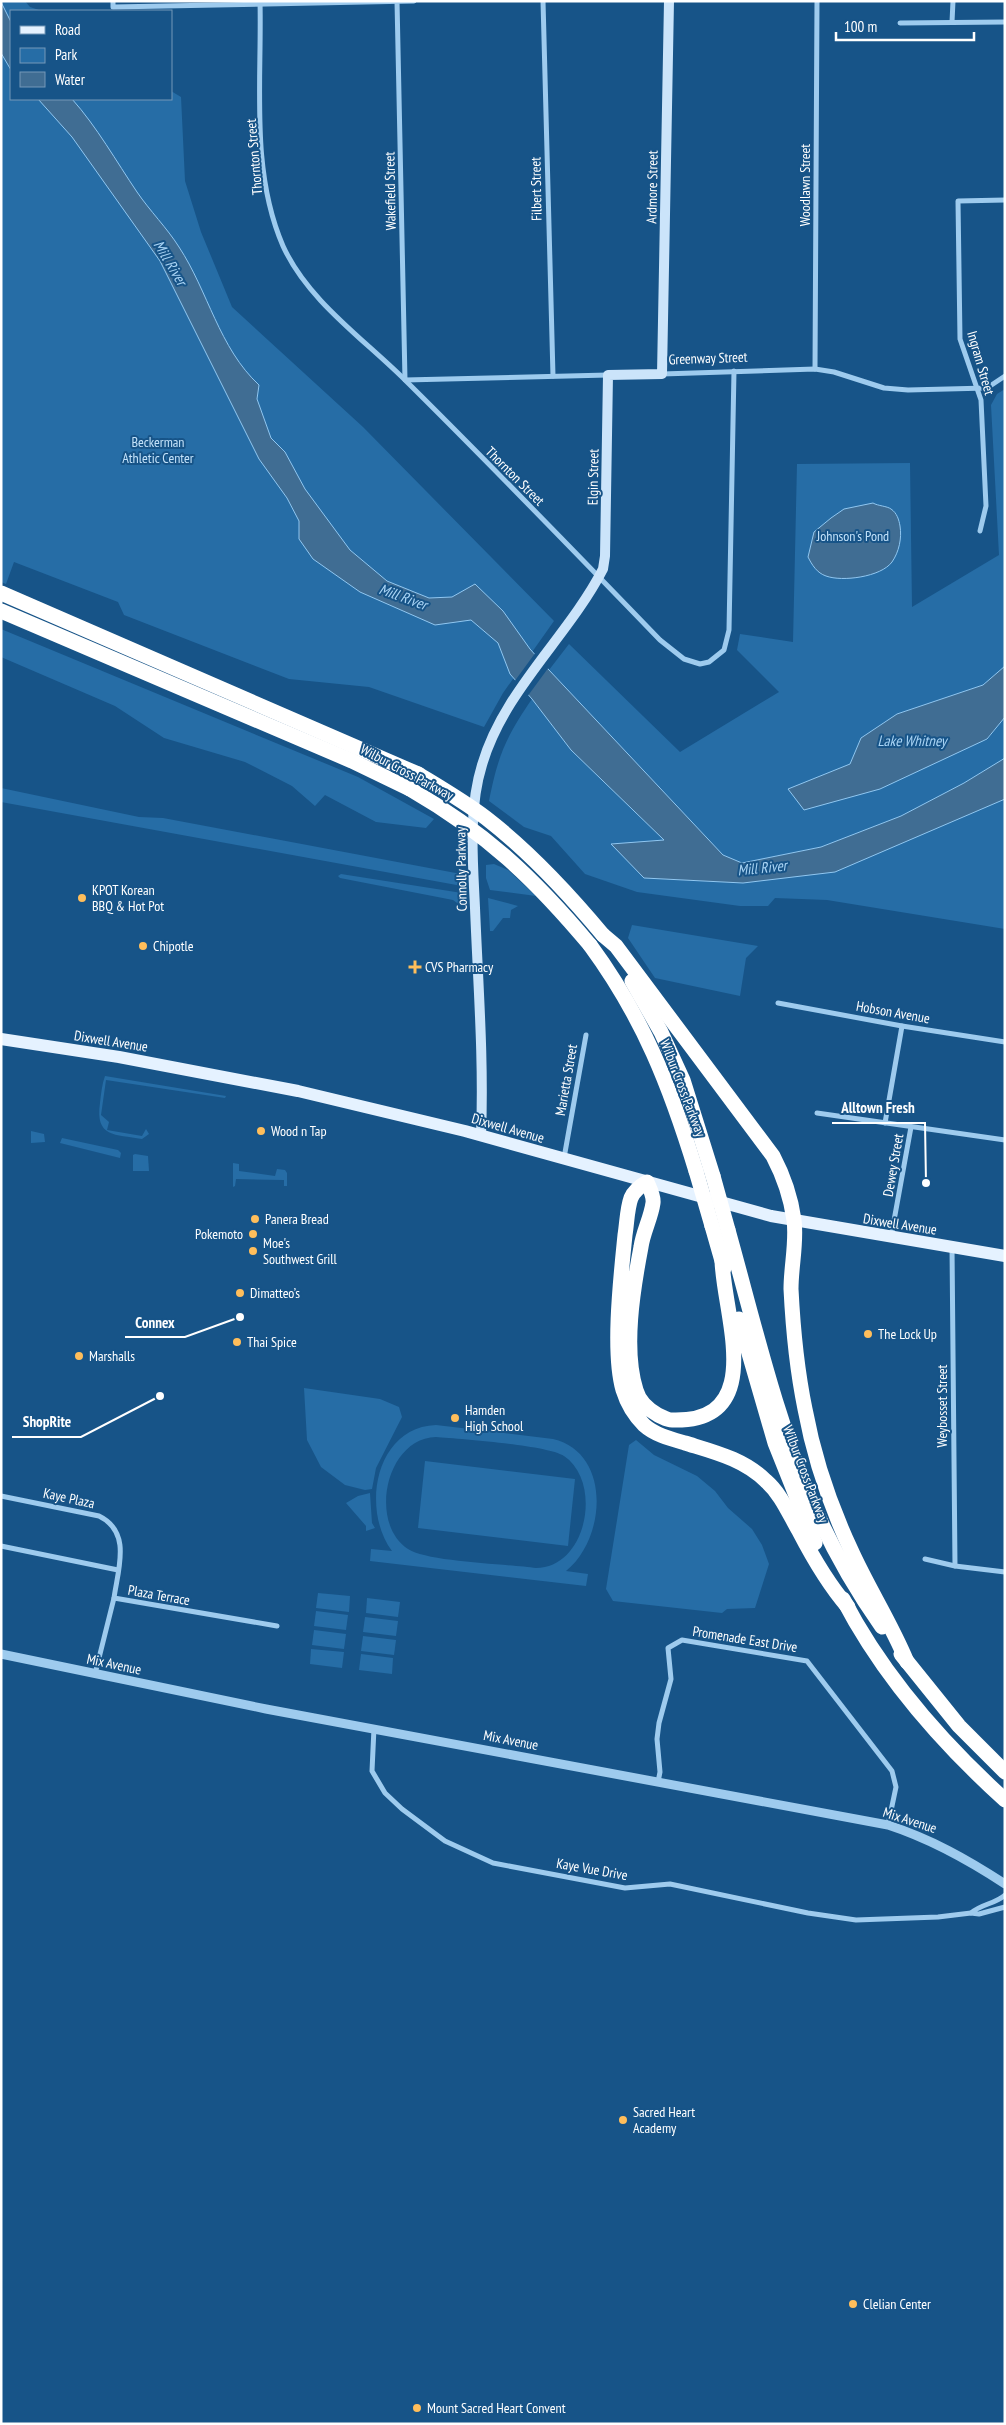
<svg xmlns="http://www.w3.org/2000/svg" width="1006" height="2425" font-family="'PT Sans Narrow',sans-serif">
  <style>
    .green { fill: #266da6; fill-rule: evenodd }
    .water { fill: #406d93; stroke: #90c7f1 }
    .pier { fill: #175488 }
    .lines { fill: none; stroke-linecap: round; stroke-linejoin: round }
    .minor { stroke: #9ecbee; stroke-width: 5 }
    .tertiary { stroke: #9ecbee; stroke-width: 9 }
    .secondary { stroke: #cbe4fa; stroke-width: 10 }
    .primary { stroke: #e5f2ff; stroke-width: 12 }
    .motorway { stroke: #fff; stroke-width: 15 }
    .motorway-bridge { stroke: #fff; stroke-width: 15 }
    .poi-dot { fill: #ffbe5b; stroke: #175488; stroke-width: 2 }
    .labels { text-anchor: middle; stroke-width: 4; stroke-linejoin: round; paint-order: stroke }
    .street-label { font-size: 14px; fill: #fff; stroke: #175488 }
    .park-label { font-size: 14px; fill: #c3e2fa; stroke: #175488 }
    .poi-label { font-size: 14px; fill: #fff; stroke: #175488; text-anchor: start }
    .water-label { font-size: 15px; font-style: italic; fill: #a9d4f5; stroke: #175488 }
    .leader { fill: none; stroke: #fff; stroke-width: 2 }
    .callout-dot { fill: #fff; stroke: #175488; stroke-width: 2 }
    .callout-label { font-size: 15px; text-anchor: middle; font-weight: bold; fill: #fff; stroke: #175488; stroke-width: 4; stroke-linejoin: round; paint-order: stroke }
  </style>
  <rect width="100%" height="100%" fill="#175488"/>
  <g class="green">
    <path d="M1,1H25L30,7L42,11H11V99H171V91L181,97L185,181L201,232L232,307L363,427L554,621L503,693L484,727L369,687L289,679L124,615L118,602L14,562L6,584L1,582Z"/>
    <path d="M1005,389V666L983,685L897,714L861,738L850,764L987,740L1005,717V758L964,783L901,816L821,847L741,863L723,855L549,670L569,644L680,752L779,692L737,650L740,634L793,642L797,464L910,463L912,607L999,555L991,405L997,394Z"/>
    <path d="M1,629L358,777L434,819L426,828L376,822L325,795L315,806L292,786L245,762L164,738L115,706L1,657Z"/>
    <path d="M532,699L571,750L665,841L644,878L743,883L936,828L1005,799V929L827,900L775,898L768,906H740L637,892L585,874L551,836L524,827L489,801C498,755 506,737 532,699Z"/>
    <path d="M1,788L139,817L163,818L461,874L462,886L1,802Z"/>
    <path d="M494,864L508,870L536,896L490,890L486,878V865Z"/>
    <path d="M341,874L462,893L463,903L460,905L453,900L340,878L338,876Z"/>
    <path d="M488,898L518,906L511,910L510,918H503L493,931H490Z"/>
    <path d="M632,925L758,946L746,958L740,996L655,978L628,938Z"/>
    <path d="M105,1076L226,1096L225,1098L106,1080L101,1115L109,1122L107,1130L142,1136L146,1129L149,1134L142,1139C115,1134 95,1138 100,1103C101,1094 102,1084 105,1076Z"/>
    <path d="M31,1131L44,1134L45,1142L31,1143Z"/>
    <path d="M62,1138L118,1150L121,1153L120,1158L60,1143Z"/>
    <path d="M135,1154L148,1156L149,1171H133V1155Z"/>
    <path d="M233,1163L239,1164V1171L275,1176L277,1169L285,1170L287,1173V1186H284V1180L236,1179L235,1186L233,1187Z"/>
    <path d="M304,1388L380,1399L399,1407L402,1417L376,1468L372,1489L365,1490L345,1485L321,1467L307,1440Z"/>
    <path d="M436,1425L553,1439C612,1453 606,1539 566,1571L588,1574L586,1586L370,1561L371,1549L392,1551C361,1510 375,1427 436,1425ZM436,1437C460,1439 548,1445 564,1456C603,1482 587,1568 536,1568C509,1564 427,1562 408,1549C368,1523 386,1438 436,1437Z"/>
    <path d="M636,1440L654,1455L697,1476L715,1491L728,1508L752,1529L762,1545L769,1564L755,1608L727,1609L722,1613L613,1601L606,1589L629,1445Z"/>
    <path d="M425,1461L575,1479L568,1546L418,1528Z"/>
    <path d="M370,1493L372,1523L375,1528L366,1531V1526L346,1503L358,1496Z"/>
    <path d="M318,1593L350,1596L349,1612L316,1608Z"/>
    <path d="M367,1598L400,1602L398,1617L366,1613Z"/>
    <path d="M316,1611L348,1615L346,1630L314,1626Z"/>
    <path d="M365,1617L398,1621L396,1636L363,1632Z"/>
    <path d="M314,1630L346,1634L344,1649L312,1645Z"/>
    <path d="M363,1636L396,1640L394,1655L361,1651Z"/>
    <path d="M311,1649L344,1652L342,1668L310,1664Z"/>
    <path d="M361,1654L393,1658L392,1674L359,1670Z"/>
  </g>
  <g class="water">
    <path d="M1,2L11,22V70L1,53Z"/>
    <path d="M38,99H72C97,127 116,161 137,192C150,211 167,228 179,247C208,291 219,348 259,385L257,399L271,438L285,452L305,489L350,550L387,581L429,598L452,597L475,584L503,611L530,649L549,670L723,855L742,863L821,847L901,816L964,783L1005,758V799L835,872L743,883L644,878L611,844L664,840L571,750L532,699L510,674L498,643L471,620L435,625L360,592L313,559L299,539V521L287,498L259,459L160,261L72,137Z"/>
    <path d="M873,503C878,506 887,506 891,509C897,513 899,520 900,526C902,538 899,552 892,562C881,577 842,582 826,576C817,573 812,565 808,557L814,532L831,518L844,509Z"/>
    <path d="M1005,666V717L987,739L880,789L804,810L788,789L850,764L861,738L897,714L983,685Z"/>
  </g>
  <path class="pier" d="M536,652L549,667L527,697L514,682Z"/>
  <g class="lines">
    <g class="minor">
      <path d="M113,1V7L414,1"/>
      <path d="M260,1C262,82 250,170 283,246C308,301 364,339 406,381C492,466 576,553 660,640L684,659L700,664L709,662L724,650L729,630L734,371"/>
      <path d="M397,1L405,380L608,375"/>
      <path d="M543,1L553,376"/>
      <path d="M952,22L953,1"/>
      <path d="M900,23L1005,22"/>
      <path d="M815,369L817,1"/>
      <path d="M662,374L815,369L834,372L884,388L908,390L987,388L1005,376"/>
      <path d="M980,531L986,506L981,400L960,339L958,201L1005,200"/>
      <path d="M778,1003L902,1026L1005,1042"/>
      <path d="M817,1113L1005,1140"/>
      <path d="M885,1123L902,1026"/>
      <path d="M564,1158L586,1035"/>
      <path d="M891,1237L911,1127"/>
      <path d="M952,1247L955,1566"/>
      <path d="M1,1496L99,1516C132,1532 118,1569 114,1598"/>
      <path d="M1,1546L118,1570"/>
      <path d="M925,1559L955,1566L1005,1572"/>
      <path d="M95,1674L114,1598L277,1626"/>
      <path d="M374,1728L372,1771L385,1793L402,1809L445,1841L493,1863L625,1888L670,1884L808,1913L856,1920L938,1917L971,1913"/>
      <path d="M658,1782L660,1772L657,1739L659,1723L671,1679L668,1648L682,1640L807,1661L892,1771L896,1787L888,1825"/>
      <path d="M1005,1895C995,1904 981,1904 971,1913L979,1914L1005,1907"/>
    </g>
    <path class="tertiary" d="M1,1654L266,1709L888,1825C931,1839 967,1859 1005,1884"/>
    <path class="secondary" d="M481,1135C484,1060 478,984 475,908C473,862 468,810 482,765C504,690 568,637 603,569L605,556L608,375L662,374L669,1"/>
    <path class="primary" d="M1,1039L119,1057L298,1091L465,1131L771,1216L1005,1256"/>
    <g class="motorway">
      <path d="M1,593L418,774"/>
      <path d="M1,611L352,761L410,789"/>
      <path d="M603,935L616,946L773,1156C783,1175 791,1198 794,1220C797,1242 791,1266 791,1289C793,1329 797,1370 805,1409C814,1458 830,1505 851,1550C868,1588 891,1623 907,1662"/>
      <path d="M590,945C643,1017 670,1086 696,1171"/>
      <path d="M632,981L661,1032L683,1080L713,1176"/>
      <path d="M712,1226L724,1268"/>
      <path d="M728,1230C754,1323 776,1420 815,1509C833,1550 856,1590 882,1627"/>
      <path d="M722,1260C723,1314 769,1423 672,1420C667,1420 663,1417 658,1415C649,1410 639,1401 636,1390C623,1349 633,1289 641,1247C643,1232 651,1218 653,1203C654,1196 650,1189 647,1182C640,1186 634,1191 631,1198C627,1209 627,1223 625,1235C621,1275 612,1352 623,1390C627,1403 634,1415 644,1425C655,1435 671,1439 685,1443C714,1452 744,1459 766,1481C781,1494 789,1514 799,1531C813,1558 828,1584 848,1607"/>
      <path d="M739,1319L775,1443L815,1543"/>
      <path d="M843,1599C883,1676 941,1742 1005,1800"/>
      <path d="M901,1654L959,1726L1005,1772"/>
    </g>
    <g class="motorway-bridge">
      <path d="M418,774C441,788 465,802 486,818C530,852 568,893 603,935"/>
      <path d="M410,789C486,833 534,878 590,945"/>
      <path d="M696,1171L712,1226"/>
      <path d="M713,1176L728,1230"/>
    </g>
  </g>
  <g class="poi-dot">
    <circle cx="82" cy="898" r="5"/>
    <circle cx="143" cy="946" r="5"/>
    <path d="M412.5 959.5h5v5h5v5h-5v5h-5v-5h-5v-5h5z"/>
    <circle cx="261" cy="1131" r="5"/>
    <circle cx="255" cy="1219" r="5"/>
    <circle cx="253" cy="1234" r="5"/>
    <circle cx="253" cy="1251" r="5"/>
    <circle cx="240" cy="1293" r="5"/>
    <circle cx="868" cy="1334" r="5"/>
    <circle cx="237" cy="1342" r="5"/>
    <circle cx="79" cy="1356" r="5"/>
    <circle cx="455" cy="1418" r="5"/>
    <circle cx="623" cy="2120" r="5"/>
    <circle cx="853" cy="2304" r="5"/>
    <circle cx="417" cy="2408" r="5"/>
  </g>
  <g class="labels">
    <g class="street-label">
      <text transform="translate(254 157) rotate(-95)" y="5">Thornton Street</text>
      <text transform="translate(805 185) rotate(-90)" y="5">Woodlawn Street</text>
      <text transform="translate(652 187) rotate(-89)" y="5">Ardmore Street</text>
      <text transform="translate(536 189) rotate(-91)" y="5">Filbert Street</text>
      <text transform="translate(390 191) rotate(-91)" y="5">Wakefield Street</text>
      <text transform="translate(708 358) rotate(-2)" y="5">Greenway Street</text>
      <text transform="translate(981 363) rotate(74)" y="5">Ingram Street</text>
      <text transform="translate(515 476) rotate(45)" y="5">Thornton Street</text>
      <text transform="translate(593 477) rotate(-89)" y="5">Elgin Street</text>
      <text transform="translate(407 772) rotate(28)" y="5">Wilbur Cross Parkway</text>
      <text transform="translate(461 869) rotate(-91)" y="5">Connolly Parkway</text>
      <text transform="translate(893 1012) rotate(10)" y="5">Hobson Avenue</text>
      <text transform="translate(111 1041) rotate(9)" y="5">Dixwell Avenue</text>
      <text transform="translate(566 1080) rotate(-80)" y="5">Marietta Street</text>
      <text transform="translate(683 1088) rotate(69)" y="5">Wilbur Cross Parkway</text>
      <text transform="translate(508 1128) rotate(16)" y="5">Dixwell Avenue</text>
      <text transform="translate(893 1165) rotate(-80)" y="5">Dewey Street</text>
      <text transform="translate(900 1224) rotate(9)" y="5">Dixwell Avenue</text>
      <text transform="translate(942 1406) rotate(-90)" y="5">Weybosset Street</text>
      <text transform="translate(806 1474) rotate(69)" y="5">Wilbur Cross Parkway</text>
      <text transform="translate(69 1498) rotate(12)" y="5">Kaye Plaza</text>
      <text transform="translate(159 1595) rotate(10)" y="5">Plaza Terrace</text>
      <text transform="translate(745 1639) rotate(9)" y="5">Promenade East Drive</text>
      <text transform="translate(114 1664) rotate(12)" y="5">Mix Avenue</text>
      <text transform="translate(511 1740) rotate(11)" y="5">Mix Avenue</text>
      <text transform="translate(910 1820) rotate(18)" y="5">Mix Avenue</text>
      <text transform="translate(592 1869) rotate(10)" y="5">Kaye Vue Drive</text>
    </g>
    <g class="park-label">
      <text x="158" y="447">Beckerman<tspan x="158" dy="16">Athletic Center</tspan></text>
      <text x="853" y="541">Johnson's Pond</text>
    </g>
    <g class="poi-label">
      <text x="92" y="895">KPOT Korean<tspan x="92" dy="16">BBQ &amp; Hot Pot</tspan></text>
      <text x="153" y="951">Chipotle</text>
      <text x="425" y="972">CVS Pharmacy</text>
      <text x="271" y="1136">Wood n Tap</text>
      <text x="265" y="1224">Panera Bread</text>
      <text x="243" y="1239" text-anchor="end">Pokemoto</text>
      <text x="263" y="1248">Moe's<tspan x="263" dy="16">Southwest Grill</tspan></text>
      <text x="250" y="1298">Dimatteo’s</text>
      <text x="878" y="1339">The Lock Up</text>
      <text x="247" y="1347">Thai Spice</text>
      <text x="89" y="1361">Marshalls</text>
      <text x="465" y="1415">Hamden<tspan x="465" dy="16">High School</tspan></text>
      <text x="633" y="2117">Sacred Heart<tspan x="633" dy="16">Academy</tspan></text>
      <text x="863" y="2309">Clelian Center</text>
      <text x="427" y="2413">Mount Sacred Heart Convent</text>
    </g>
    <g class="water-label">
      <text transform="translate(170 263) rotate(59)" y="5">Mill River</text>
      <text transform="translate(403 597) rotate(20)" y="5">Mill River</text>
      <text x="912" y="746">Lake Whitney</text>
      <text transform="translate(762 868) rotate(-6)" y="5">Mill River</text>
    </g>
  </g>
  <path class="leader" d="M926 1183L925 1123H832M240 1317L185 1337H125M160 1396L81 1437H12"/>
  <g class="callout-dot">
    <circle cx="926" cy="1183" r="5"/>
    <circle cx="240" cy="1317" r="5"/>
    <circle cx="160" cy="1396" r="5"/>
  </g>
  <g class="callout-label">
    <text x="878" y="1113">Alltown Fresh</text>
    <text x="155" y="1328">Connex</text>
    <text x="47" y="1427">ShopRite</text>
  </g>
  <rect width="1006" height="2425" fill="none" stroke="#ffffff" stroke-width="5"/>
  <rect x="10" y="10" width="162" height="90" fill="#175488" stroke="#7498b8"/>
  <rect x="20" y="26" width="25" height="8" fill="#e5f2ff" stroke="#7498b8"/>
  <text x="55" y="35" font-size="15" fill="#ffffff">Road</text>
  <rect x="20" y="48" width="25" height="15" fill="#266da6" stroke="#7498b8"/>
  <text x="55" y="60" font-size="15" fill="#ffffff">Park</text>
  <rect x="20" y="72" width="25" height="15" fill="#406d93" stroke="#7498b8"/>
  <text x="55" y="85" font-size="15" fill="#ffffff">Water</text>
  <path d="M836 32v8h138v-8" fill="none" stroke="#ffffff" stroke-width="2.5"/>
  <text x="844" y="32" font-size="15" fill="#ffffff" stroke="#175488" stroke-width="4" paint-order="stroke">100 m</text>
</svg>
